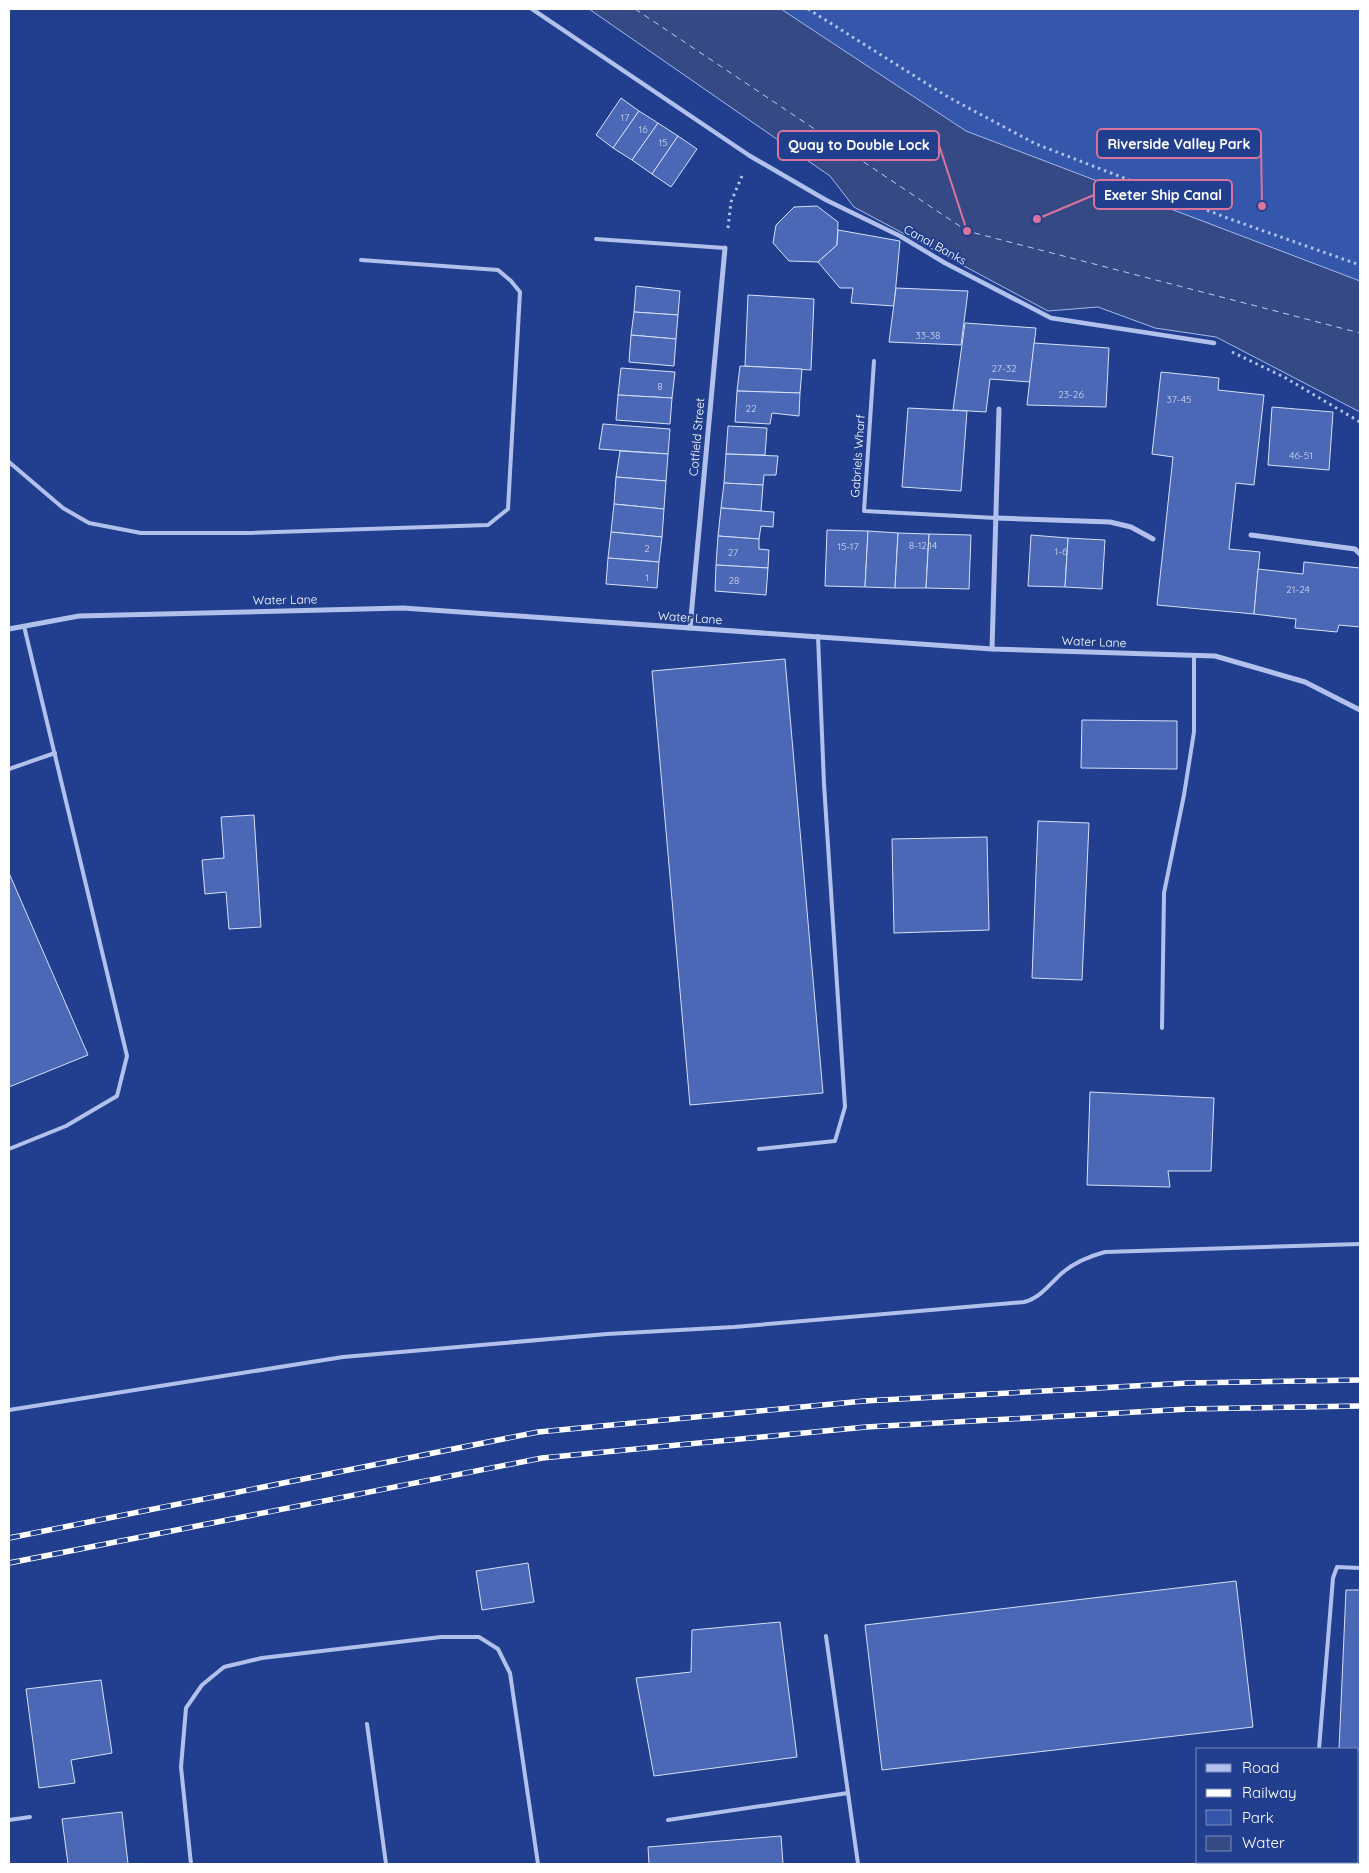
<svg xmlns="http://www.w3.org/2000/svg" width="1369" height="1873" font-family="Quicksand,sans-serif">
  <style>
    .green { fill: #3557ab }
    .water { fill: #354a85; stroke: #a4baed }
    .lines { fill: none; stroke-linecap: round; stroke-linejoin: round }
    .ferry { stroke: #bdccf3; stroke-width: 1; stroke-dasharray: 6 5; stroke-linecap: butt }
    .building { fill: #4a68b5; stroke: #d6e0f9 }
    .path { stroke: #b1c1ec; stroke-width: 3; stroke-dasharray: 2.5 4; stroke-linecap: butt }
    .service { stroke: #b1c1ec; stroke-width: 4 }
    .pedestrian { stroke: #b1c1ec; stroke-width: 4.5 }
    .minor { stroke: #b1c1ec; stroke-width: 5 }
    .rail-casing { stroke: #fff; stroke-width: 5.5 }
    .rail { stroke: #213f8e; stroke-width: 4; stroke-dasharray: 11; stroke-linecap: butt }
    .labels { text-anchor: middle; stroke-width: 4; stroke-linejoin: round; paint-order: stroke }
    .number-label { font-size: 10px; fill: #d2d9ec }
    .street-label { font-size: 12px; fill: #fff; stroke: #213f8e }
    .leader { fill: none; stroke: #da749d; stroke-width: 2 }
    .callout-dot { fill: #da749d; stroke: #213f8e; stroke-width: 2 }
    .callout { fill: #213f8e; stroke: #da749d; stroke-width: 2 }
    .callout-label { font-size: 14px; text-anchor: middle; font-weight: bold; fill: #fff }
  </style>
  <rect width="100%" height="100%" fill="#213f8e"/>
  <path class="green" d="M781,9H1360V281L966,131Z"/>
  <path class="water" d="M589,9H781L966,131L1360,281V412L1216,337L1155,328L1098,307L1048,311L854,207L830,176Z"/>
  <g class="lines">
    <path class="ferry" d="M635,9L967,231L1360,333"/>
  </g>
  <g class="building">
    <path d="M621,98L639,111L613,148L596,135Z"/>
    <path d="M639,111L658,123L632,160L613,148Z"/>
    <path d="M658,123L678,136L652,174L632,160Z"/>
    <path d="M678,136L697,149L671,187L652,174Z"/>
    <path d="M817,206L838,222L837,245L818,262L789,261L773,243L776,225L794,207Z"/>
    <path d="M838,230L900,241L894,306L851,303L853,288H840L818,262L837,245Z"/>
    <path d="M636,286L680,291L678,315L634,312Z"/>
    <path d="M896,288L968,291L961,345L889,342Z"/>
    <path d="M748,295L814,299L811,370L745,366Z"/>
    <path d="M634,312L678,315L676,339L631,335Z"/>
    <path d="M965,323L1036,328L1030,382L990,379L986,412L953,410Z"/>
    <path d="M631,335L676,339L674,366L629,362Z"/>
    <path d="M1034,343L1109,348L1106,407L1027,405Z"/>
    <path d="M740,366L802,369L800,393L737,391Z"/>
    <path d="M621,368L675,372L672,398L618,395Z"/>
    <path d="M1161,372L1219,378L1218,390L1264,395L1254,485L1236,483L1229,549L1260,552L1254,614L1157,605L1173,457L1152,454Z"/>
    <path d="M737,391L800,393L799,416L772,413L770,424L735,422Z"/>
    <path d="M618,395L672,398L670,424L616,420Z"/>
    <path d="M1272,407L1333,412L1329,470L1268,465Z"/>
    <path d="M908,408L967,411L961,491L902,487Z"/>
    <path d="M603,424L670,429L668,454L599,449Z"/>
    <path d="M728,426L767,428L765,455L726,454Z"/>
    <path d="M620,451L668,454L666,481L616,477Z"/>
    <path d="M726,454L778,456L776,475H764L763,485L724,483Z"/>
    <path d="M616,477L666,481L664,509L614,504Z"/>
    <path d="M724,483L763,485L761,511L721,508Z"/>
    <path d="M614,504L664,509L662,537L611,532Z"/>
    <path d="M721,508L774,512L773,527L761,526L759,539L718,536Z"/>
    <path d="M827,530L868,531L865,587L825,586Z"/>
    <path d="M868,531L898,533L895,588L865,587Z"/>
    <path d="M611,532L662,537L659,562L608,558Z"/>
    <path d="M898,533L929,534L926,588H895Z"/>
    <path d="M929,534L971,535L969,589L926,588Z"/>
    <path d="M1031,535L1068,538L1065,587L1028,586Z"/>
    <path d="M718,536L759,539V549L769,550L768,568L716,565Z"/>
    <path d="M1068,538L1105,540L1102,589L1065,587Z"/>
    <path d="M608,558L659,562L657,588L606,584Z"/>
    <path d="M1304,562L1360,568V627L1339,625L1337,632L1295,628L1296,619L1254,614L1258,569L1303,574Z"/>
    <path d="M716,565L768,568L766,595L715,591Z"/>
    <path d="M785,659L823,1093L690,1105L652,671Z"/>
    <path d="M1082,720L1177,721V769L1081,768Z"/>
    <path d="M254,815L261,927L229,929L226,892L205,894L202,860L224,858L221,817Z"/>
    <path d="M1038,821L1089,823L1082,980L1032,978Z"/>
    <path d="M987,837L989,930L894,933L892,839Z"/>
    <path d="M9,873L88,1055L9,1087Z"/>
    <path d="M1090,1092L1214,1098L1211,1171H1168L1170,1187L1087,1185Z"/>
    <path d="M528,1563L534,1602L482,1610L476,1571Z"/>
    <path d="M1236,1581L1253,1727L882,1770L865,1625Z"/>
    <path d="M1346,1590H1360V1750L1339,1749Z"/>
    <path d="M780,1622L797,1757L654,1776L636,1678L691,1672L692,1630Z"/>
    <path d="M101,1680L112,1753L71,1760L75,1783L39,1788L26,1689Z"/>
    <path d="M122,1812L128,1864H68L62,1819Z"/>
    <path d="M781,1836L783,1864H649L648,1847Z"/>
  </g>
  <g class="lines">
    <g class="path">
      <path d="M808,9L948,97L1036,144L1230,219L1360,265"/>
      <path d="M728,228L731,202L742,176"/>
      <path d="M1232,352L1284,377L1360,422"/>
    </g>
    <g class="service">
      <path d="M596,239L725,248"/>
      <path d="M874,361L864,511L996,518"/>
      <path d="M9,462L63,508L89,523L141,533H249L488,525L508,509L520,292L511,281L498,270L361,260"/>
      <path d="M9,769L55,753"/>
      <path d="M1162,1028L1164,893L1184,795L1194,732V656"/>
      <path d="M9,1149L66,1126L117,1096L127,1056L24,626"/>
      <path d="M759,1149L835,1141L845,1107L824,784L818,636"/>
      <path d="M9,1410L343,1357L607,1334L734,1327L1024,1302C1040,1298 1050,1284 1062,1273C1075,1262 1090,1256 1105,1252L1360,1244"/>
      <path d="M826,1636L858,1864"/>
      <path d="M367,1724L386,1864"/>
      <path d="M1319,1749L1333,1578L1337,1567L1360,1568"/>
      <path d="M9,1820L30,1817"/>
      <path d="M668,1820L848,1793"/>
      <path d="M191,1864L181,1767L186,1708L202,1685L224,1667L262,1658L441,1637H479L498,1649L510,1673L538,1864"/>
      <path d="M1310,1864V1862"/>
    </g>
    <path class="pedestrian" d="M532,9L750,156L826,200L900,236L945,263L1051,318L1214,343"/>
    <g class="minor">
      <path d="M996,518L1110,522L1131,527L1153,539"/>
      <path d="M1251,535L1355,549L1360,554"/>
      <path d="M690,628L725,248"/>
      <path d="M9,629L79,616L403,608L992,649L1215,656L1305,682L1360,710"/>
      <path d="M992,649L999,409"/>
    </g>
    <g class="rail-casing">
      <g id="rail">
        <path d="M9,1538L538,1432L864,1401L1188,1383L1360,1380"/>
        <path d="M9,1563L542,1458L866,1427L1189,1409L1360,1406"/>
      </g>
    </g>
    <use href="#rail" class="rail"/>
  </g>
  <g class="labels">
    <g class="number-label">
      <text x="625" y="121">17</text>
      <text x="643" y="133">16</text>
      <text x="663" y="146">15</text>
      <text x="928" y="339">33-38</text>
      <text x="1004" y="372">27-32</text>
      <text x="660" y="390">8</text>
      <text x="1071" y="398">23-26</text>
      <text x="1179" y="403">37-45</text>
      <text x="751" y="412">22</text>
      <text x="1301" y="459">46-51</text>
      <text x="923" y="549">8-12,14</text>
      <text x="848" y="550">15-17</text>
      <text x="647" y="552">2</text>
      <text x="1061" y="555">1-6</text>
      <text x="733" y="556">27</text>
      <text x="647" y="581">1</text>
      <text x="734" y="584">28</text>
      <text x="1298" y="593">21-24</text>
    </g>
    <g class="street-label">
      <text transform="translate(935 245) rotate(29)" y="4">Canal Banks</text>
      <text transform="translate(697 437) rotate(-85)" y="4">Cotfield Street</text>
      <text transform="translate(858 456) rotate(-86)" y="4">Gabriels Wharf</text>
      <text transform="translate(285 600) rotate(-1)" y="4">Water Lane</text>
      <text transform="translate(690 618) rotate(4)" y="4">Water Lane</text>
      <text transform="translate(1094 642) rotate(2)" y="4">Water Lane</text>
    </g>
  </g>
  <path class="leader" d="M1262 206L1261 144M967 231L939 145M1037 219L1094 195"/>
  <g class="callout-dot">
    <circle cx="1262" cy="206" r="5"/>
    <circle cx="967" cy="231" r="5"/>
    <circle cx="1037" cy="219" r="5"/>
  </g>
  <g class="callout">
    <rect x="1097" y="129" width="164" height="29" rx="5"/>
    <rect x="778" y="131" width="161" height="29" rx="5"/>
    <rect x="1094" y="180" width="138" height="29" rx="5"/>
  </g>
  <g class="callout-label">
    <text x="1179" y="149">Riverside Valley Park</text>
    <text x="859" y="150">Quay to Double Lock</text>
    <text x="1163" y="200">Exeter Ship Canal</text>
  </g>
  <rect width="1369" height="1873" fill="none" stroke="#ffffff" stroke-width="20"/>
  <rect x="1196" y="1748" width="162" height="115" fill="#213f8e" stroke="#7a8cbb"/>
  <rect x="1206" y="1764" width="25" height="8" fill="#b1c1ec" stroke="#7a8cbb"/>
  <text x="1242" y="1773" font-size="15" fill="#ffffff">Road</text>
  <rect x="1206" y="1789" width="25" height="8" fill="#ffffff" stroke="#7a8cbb"/>
  <text x="1242" y="1798" font-size="15" fill="#ffffff">Railway</text>
  <rect x="1206" y="1810" width="25" height="15" fill="#3557ab" stroke="#7a8cbb"/>
  <text x="1242" y="1823" font-size="15" fill="#ffffff">Park</text>
  <rect x="1206" y="1836" width="25" height="15" fill="#354a85" stroke="#7a8cbb"/>
  <text x="1242" y="1848" font-size="15" fill="#ffffff">Water</text>
</svg>
